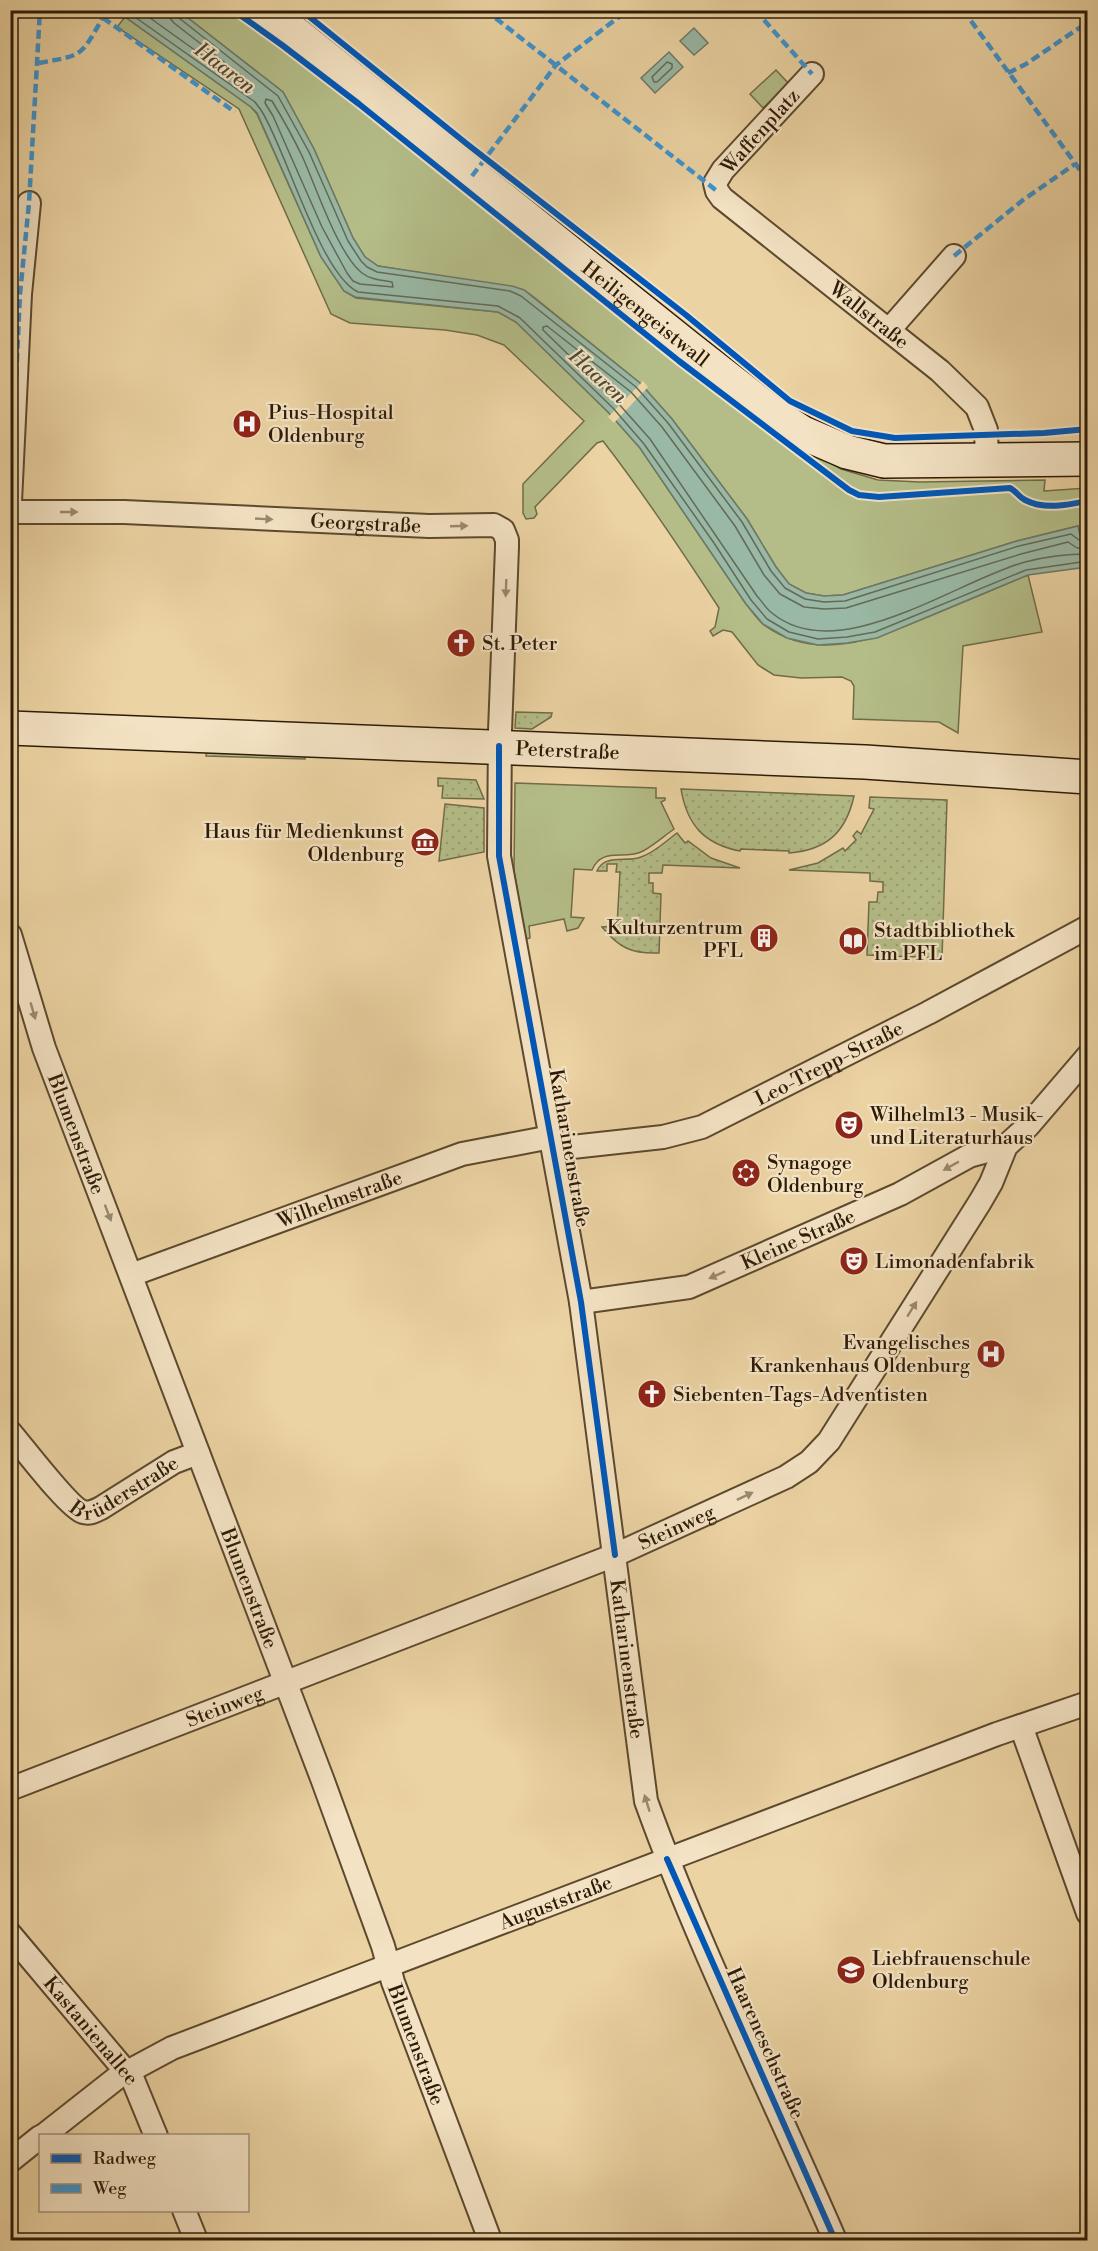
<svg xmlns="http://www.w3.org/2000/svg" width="1098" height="2251" font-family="'Libre Bodoni',serif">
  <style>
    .grass { fill: url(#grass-dots); stroke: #706c48; stroke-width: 1.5 }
    .park { fill: #b4bd88; stroke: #706c48; stroke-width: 1.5 }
    .water { fill: #99b8a5; stroke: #6e7966; stroke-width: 1.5 }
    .pier { fill: #ecd3a3 }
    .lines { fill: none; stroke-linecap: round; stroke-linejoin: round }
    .shore { stroke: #636a56; stroke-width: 1.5 }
    .street-casing { stroke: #5d492e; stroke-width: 26 }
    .secondary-casing { stroke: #2d1b07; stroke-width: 36 }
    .street { stroke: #f3e2c3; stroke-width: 22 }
    .secondary { stroke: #f3e2c3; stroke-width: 33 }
    .quiet { stroke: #3c94d1; stroke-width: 4.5; stroke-dasharray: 9 4.5; stroke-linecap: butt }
    .cycleway-casing { stroke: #f3e2c3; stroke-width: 10 }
    .cycleway { stroke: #0057b8; stroke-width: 6 }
    .oneway { fill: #9a886e }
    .labels { text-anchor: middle; stroke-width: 4.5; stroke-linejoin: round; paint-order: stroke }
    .street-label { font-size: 20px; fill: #2d1b07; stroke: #f3e2c3 }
    .poi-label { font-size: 20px; fill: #2d1b07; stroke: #f3e2c3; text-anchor: start }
    .water-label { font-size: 21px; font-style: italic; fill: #4d4a36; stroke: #f3e2c3 }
  </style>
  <defs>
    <pattern id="grass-dots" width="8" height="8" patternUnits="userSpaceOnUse" patternTransform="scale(1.5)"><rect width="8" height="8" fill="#b4bd88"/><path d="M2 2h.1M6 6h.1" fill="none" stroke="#9ba274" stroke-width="1.8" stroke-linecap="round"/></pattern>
  </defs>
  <rect width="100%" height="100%" fill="#ecd3a3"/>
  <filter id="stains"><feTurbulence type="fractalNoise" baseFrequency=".00333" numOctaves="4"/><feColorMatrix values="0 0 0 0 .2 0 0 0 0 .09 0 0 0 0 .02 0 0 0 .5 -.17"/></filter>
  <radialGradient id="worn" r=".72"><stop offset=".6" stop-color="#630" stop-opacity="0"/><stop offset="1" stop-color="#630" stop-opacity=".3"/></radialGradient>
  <g class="grass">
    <path d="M516,712L552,713L551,717L532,729L515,728Z"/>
    <path d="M207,749L305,753V759L206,756Z"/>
    <path d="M438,778L476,780L484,799L442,798L443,786H438Z"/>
    <path d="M681,789L854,796C846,832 827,850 789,853V851L741,849L740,851C704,844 687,825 681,789Z"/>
    <path d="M870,797L947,800L942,958L867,955L869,902H877L878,892H883V882L870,881V873L789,870L818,863L843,848L845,851L856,840L853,836L857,831L861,834L874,809L869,808Z"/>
    <path d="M445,804L484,808V852L439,861Z"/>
    <path d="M677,833L685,843L688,841L711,858L740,868L663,865L662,873H649V883H653V893L661,894L659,953C632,954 619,948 602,927L617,926L620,872H616L617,864H607V871H597C605,853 626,863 641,857C654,853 666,841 677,833Z"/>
  </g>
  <g class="park">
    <path d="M179,11H228L281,47L676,363L772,436L776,431L841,469L878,480L920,482L1045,480L1044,491L1087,488V534L1080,535L1078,526L1017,541L843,595L824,596L806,593L789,584L776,567L747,519L672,419L640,383L535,298L524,290L378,266L365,257L353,238L314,149L283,92Z"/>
    <path d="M125,17L251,107L257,114L321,257L344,291L356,298L498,312L516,322L609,413L640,448L746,604C752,611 757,619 764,625C817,664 877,638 930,616C963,602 995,589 1028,575L1042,632L963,646L958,733L939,722L853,719L854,686L851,681L842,677L801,678L774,675L758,665L732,632L723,630L713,636L710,631L715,627L719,608C682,551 645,495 603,441L597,443L535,507L537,514L534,518L526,519L523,513V484L584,421L504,345L477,335L445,330L350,323L331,314L239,109L117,27Z"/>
    <path d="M776,70L789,84L763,108L750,94Z"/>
    <path d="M515,783L656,788V798H665V800L661,802L674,829C664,836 654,845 643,851C625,861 602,846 592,870L574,869L571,917L584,918L578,928L567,931L564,919L529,926L530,938L526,939L514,871Z"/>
  </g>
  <g class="water">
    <path d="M113,11H179L283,92L314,149L353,238L365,257L378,266L512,286L524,290L640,383L672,419L747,519L776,567L789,584L806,593L824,596L843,595L1017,541L1078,526L1080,535L1087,534V567L1028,575L877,638L847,643L818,645L787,638L763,624L746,604L640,448L609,413L516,322L498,312L355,297L344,291L321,257L257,113L251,107L125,17Z"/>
    <path d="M694,28L708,43L694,55L680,41Z"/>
    <path d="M669,52L683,67L655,93L641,78Z"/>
  </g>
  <path class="pier" d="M643,381L648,387L614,423L608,417Z"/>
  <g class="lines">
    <g class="shore">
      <path d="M125,10L255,102L261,110C286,149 320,274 358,292L498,306L520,318L613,408L644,444L714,543L751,600L767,619L789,632L818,639L847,637L875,632L1026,570L1088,561"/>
      <path d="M139,10L242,84L246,83V79L174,23L169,17V10"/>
      <path d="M176,10L179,18L278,96L309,152L348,241L361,261L367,267L377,272L510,291L521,296L636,387L668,423L742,522L771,571L785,588L805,599L824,602L845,601L1019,546L1071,534L1079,540H1088"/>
      <path d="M667,62L672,64V68L657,82H654L652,77Z"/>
      <path d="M266,99L272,101C283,119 294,139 303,158C316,187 338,254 362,273C371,280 382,280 392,282L393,287L360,284L353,281L347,273L322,227L273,116L265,103Z"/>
      <path d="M1088,548H1077L1068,542L1021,554L846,608L824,609L804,607L780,594L764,575L735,526L662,427L631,392L547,326L543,327V330L618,403L650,439L757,596C762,601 766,609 772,613C838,668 956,581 1025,562C1044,557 1068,554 1088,554"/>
    </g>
    <g class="street-casing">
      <g id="street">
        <path id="s1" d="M812,74L723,170L715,183L717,191L722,198L940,371L977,407L986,430L987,460"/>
        <path d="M889,330L954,256"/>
        <path d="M10,502L20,294L29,203"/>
        <path id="s2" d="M10,512H124L429,526L494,525L503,530L507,540V547L500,731L499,856L581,1302L646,1801C700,1951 772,2094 835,2240"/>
        <path id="s3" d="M10,935L44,1048L323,1781L383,1946L393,1982L490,2240"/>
        <path id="s4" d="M554,1149L663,1137L702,1127L928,1013L1088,927"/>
        <path id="s5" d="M131,1275L462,1154L551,1137"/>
        <path id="s6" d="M581,1302L689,1287L900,1194L969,1156L1006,1146"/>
        <path id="s7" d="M10,1432C23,1447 69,1508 83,1512C90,1514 95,1511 101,1508L174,1462L198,1453"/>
        <path d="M1021,1726L1088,1913"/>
        <path id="s8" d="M10,1789L615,1555L786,1477L809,1462L829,1441L980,1202L991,1183L1006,1146L1028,1126L1088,1056"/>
        <path id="s9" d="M10,1934L133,2080L156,2136"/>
        <path id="s10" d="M43,2136L118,2077L172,2048L997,1734L1088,1703"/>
        <path d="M10,2161L40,2137"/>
        <path d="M184,2210L196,2240"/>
      </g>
    </g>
    <g class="secondary-casing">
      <g id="secondary">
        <path id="s11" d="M266,10L690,349L772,413L803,433L847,452L884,461L1088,459"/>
        <path id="s12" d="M10,728L865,762L1088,777"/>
      </g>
    </g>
    <use href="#street" class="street"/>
    <use href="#secondary" class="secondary"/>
    <g class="quiet">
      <path d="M92,10L235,112"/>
      <path d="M485,10L717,191"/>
      <path d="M755,10L812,74"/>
      <path d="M963,10L1088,181"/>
      <path d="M39,63C82,55 80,58 102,19"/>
      <path d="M1008,73L1026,64L1088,22"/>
      <path d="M472,176L556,65L628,10"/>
      <path d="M954,256L1023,200L1075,164"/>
      <path d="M13,443L20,294L29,203L40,10"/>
    </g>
    <g class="cycleway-casing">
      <g id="cycleway">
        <path d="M233,10L282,45L359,104L679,361L849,490L859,495L879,497L1010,488C1016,491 1019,497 1025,500C1044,510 1068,505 1088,501"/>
        <path d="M301,10L467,144L686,315L790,401L852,431L895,438L1044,433L1088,429"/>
        <path d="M499,746V856L581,1302L615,1555"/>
        <path d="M667,1859L835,2240"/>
      </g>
    </g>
    <use href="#cycleway" class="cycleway"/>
  </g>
  <defs><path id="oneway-solid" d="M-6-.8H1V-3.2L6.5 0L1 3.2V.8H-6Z" transform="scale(1.5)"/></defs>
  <g class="oneway">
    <use href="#oneway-solid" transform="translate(69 512)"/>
    <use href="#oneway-solid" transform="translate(264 519) rotate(3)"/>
    <use href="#oneway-solid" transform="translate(459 526) rotate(-2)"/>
    <use href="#oneway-solid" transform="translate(506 588) rotate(92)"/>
    <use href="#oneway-solid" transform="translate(33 1011) rotate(74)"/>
    <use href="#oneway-solid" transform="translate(951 1166) rotate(151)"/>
    <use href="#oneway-solid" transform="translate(108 1213) rotate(69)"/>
    <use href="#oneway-solid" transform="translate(717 1275) rotate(156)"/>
    <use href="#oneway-solid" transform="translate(912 1309) rotate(-58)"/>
    <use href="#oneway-solid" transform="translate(745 1496) rotate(-25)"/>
    <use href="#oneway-solid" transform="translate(647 1803) rotate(-107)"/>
  </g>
  <defs>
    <g id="hospital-disc" transform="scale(1.5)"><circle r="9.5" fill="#8f2418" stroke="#f3e2c3"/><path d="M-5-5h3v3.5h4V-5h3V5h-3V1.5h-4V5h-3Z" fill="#fff"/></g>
    <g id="church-disc" transform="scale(1.5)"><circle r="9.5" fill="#8f2418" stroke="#f3e2c3"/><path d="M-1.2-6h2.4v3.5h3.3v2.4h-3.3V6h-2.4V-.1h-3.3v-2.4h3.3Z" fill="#fff"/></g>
    <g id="museum-disc" transform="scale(1.5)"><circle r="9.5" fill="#8f2418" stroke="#f3e2c3"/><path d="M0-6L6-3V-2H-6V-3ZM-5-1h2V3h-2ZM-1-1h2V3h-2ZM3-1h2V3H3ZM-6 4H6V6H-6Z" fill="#fff"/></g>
    <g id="building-disc" transform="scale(1.5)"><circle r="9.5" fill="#8f2418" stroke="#f3e2c3"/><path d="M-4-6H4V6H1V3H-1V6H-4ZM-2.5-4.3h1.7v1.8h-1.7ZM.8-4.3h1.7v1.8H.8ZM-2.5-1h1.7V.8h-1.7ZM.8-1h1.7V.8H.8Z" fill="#fff"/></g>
    <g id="library-disc" transform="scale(1.5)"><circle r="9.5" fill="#8f2418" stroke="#f3e2c3"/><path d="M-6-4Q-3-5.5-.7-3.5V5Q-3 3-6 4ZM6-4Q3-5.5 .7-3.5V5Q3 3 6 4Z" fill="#fff"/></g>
    <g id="theatre-disc" transform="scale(1.5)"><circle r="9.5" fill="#8f2418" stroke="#f3e2c3"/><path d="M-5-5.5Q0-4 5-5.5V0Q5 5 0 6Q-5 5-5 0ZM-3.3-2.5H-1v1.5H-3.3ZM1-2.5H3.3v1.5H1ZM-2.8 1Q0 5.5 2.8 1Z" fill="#fff"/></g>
    <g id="synagogue-disc" transform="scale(1.5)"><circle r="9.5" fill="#8f2418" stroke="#f3e2c3"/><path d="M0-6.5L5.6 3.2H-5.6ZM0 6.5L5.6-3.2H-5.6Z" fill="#fff"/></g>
    <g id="school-disc" transform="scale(1.5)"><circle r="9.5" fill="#8f2418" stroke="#f3e2c3"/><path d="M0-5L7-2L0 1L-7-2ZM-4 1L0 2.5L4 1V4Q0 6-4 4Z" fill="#fff"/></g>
  </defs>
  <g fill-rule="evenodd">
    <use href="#hospital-disc" x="247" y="424"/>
    <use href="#church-disc" x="461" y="643"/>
    <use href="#museum-disc" x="425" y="842"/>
    <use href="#building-disc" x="764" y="938"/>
    <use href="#library-disc" x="853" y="941"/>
    <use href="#theatre-disc" x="849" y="1125"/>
    <use href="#synagogue-disc" x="746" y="1173"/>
    <use href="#theatre-disc" x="854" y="1261"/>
    <use href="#hospital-disc" x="991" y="1354"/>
    <use href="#church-disc" x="652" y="1394"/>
    <use href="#school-disc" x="851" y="1970"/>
  </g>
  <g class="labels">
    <g class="street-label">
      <text transform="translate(760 131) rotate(-48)" y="7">Waffenplatz</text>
      <text dy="7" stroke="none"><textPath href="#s11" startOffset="486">Heiligengeistwall</textPath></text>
      <text dy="7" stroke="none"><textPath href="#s1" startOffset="351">Wallstraße</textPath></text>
      <text dy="7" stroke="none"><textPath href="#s2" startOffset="356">Georgstraße</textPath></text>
      <text dy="7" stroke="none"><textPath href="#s12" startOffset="558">Peterstraße</textPath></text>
      <text dy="7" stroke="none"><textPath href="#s4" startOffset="292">Leo-Trepp-Straße</textPath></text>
      <text dy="7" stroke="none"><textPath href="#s3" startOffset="210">Blumenstraße</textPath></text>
      <text transform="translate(570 1148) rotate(80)" y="7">Katharinenstraße</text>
      <text dy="7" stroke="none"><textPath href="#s5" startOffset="222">Wilhelmstraße</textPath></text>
      <text dy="7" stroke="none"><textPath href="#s6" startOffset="228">Kleine Straße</textPath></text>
      <text dy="7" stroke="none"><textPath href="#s7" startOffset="156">Brüderstraße</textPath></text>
      <text dy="7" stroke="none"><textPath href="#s8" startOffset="716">Steinweg</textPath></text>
      <text dy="7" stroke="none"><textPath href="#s3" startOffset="696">Blumenstraße</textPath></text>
      <text dy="7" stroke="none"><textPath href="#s2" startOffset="1635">Katharinenstraße</textPath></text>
      <text dy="7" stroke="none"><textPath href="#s8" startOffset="230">Steinweg</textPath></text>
      <text dy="7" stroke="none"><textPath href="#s10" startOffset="567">Auguststraße</textPath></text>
      <text dy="7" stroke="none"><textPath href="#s9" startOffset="126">Kastanienallee</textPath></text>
      <text transform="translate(766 2043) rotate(66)" y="7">Haareneschstraße</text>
      <text dy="7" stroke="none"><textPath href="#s3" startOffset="1182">Blumenstraße</textPath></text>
    </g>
    <g class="poi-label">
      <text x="268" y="419">Pius-Hospital<tspan x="268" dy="23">Oldenburg</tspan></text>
      <text x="482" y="650">St. Peter</text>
      <text x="404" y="838" text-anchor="end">Haus für Medienkunst<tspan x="404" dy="23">Oldenburg</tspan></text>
      <text x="743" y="934" text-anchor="end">Kulturzentrum<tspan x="743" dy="23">PFL</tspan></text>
      <text x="874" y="937">Stadtbibliothek<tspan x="874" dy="23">im PFL</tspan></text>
      <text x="870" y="1121">Wilhelm13 - Musik-<tspan x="870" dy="23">und Literaturhaus</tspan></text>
      <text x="767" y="1169">Synagoge<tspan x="767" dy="23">Oldenburg</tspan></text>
      <text x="875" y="1268">Limonadenfabrik</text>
      <text x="970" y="1349" text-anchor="end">Evangelisches<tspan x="970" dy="23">Krankenhaus Oldenburg</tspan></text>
      <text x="673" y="1401">Siebenten-Tags-Adventisten</text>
      <text x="872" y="1965">Liebfrauenschule<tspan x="872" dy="23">Oldenburg</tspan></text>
    </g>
    <g class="water-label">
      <text transform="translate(225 68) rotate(37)" y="7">Haaren</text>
      <text transform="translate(598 376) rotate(42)" y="7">Haaren</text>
    </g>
  </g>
  <rect width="1098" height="2251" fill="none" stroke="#ecd3a3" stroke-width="36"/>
  <rect x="12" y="12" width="1074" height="2227" fill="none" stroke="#2d1b07" stroke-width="3"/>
  <rect x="18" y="18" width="1062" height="2215" fill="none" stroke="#2d1b07" stroke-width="1.5"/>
  <rect x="39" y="2134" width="210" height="78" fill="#f3e2c3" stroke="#a49278" stroke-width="1.5"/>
  <rect x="51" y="2154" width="30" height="9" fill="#0057b8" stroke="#a49278" stroke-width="1.5"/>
  <text x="93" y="2164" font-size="18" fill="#2d1b07">Radweg</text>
  <rect x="51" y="2184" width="30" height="9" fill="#3c94d1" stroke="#a49278" stroke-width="1.5"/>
  <text x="93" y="2194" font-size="18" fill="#2d1b07">Weg</text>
  <rect width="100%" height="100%" filter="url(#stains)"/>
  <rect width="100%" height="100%" fill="url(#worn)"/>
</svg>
